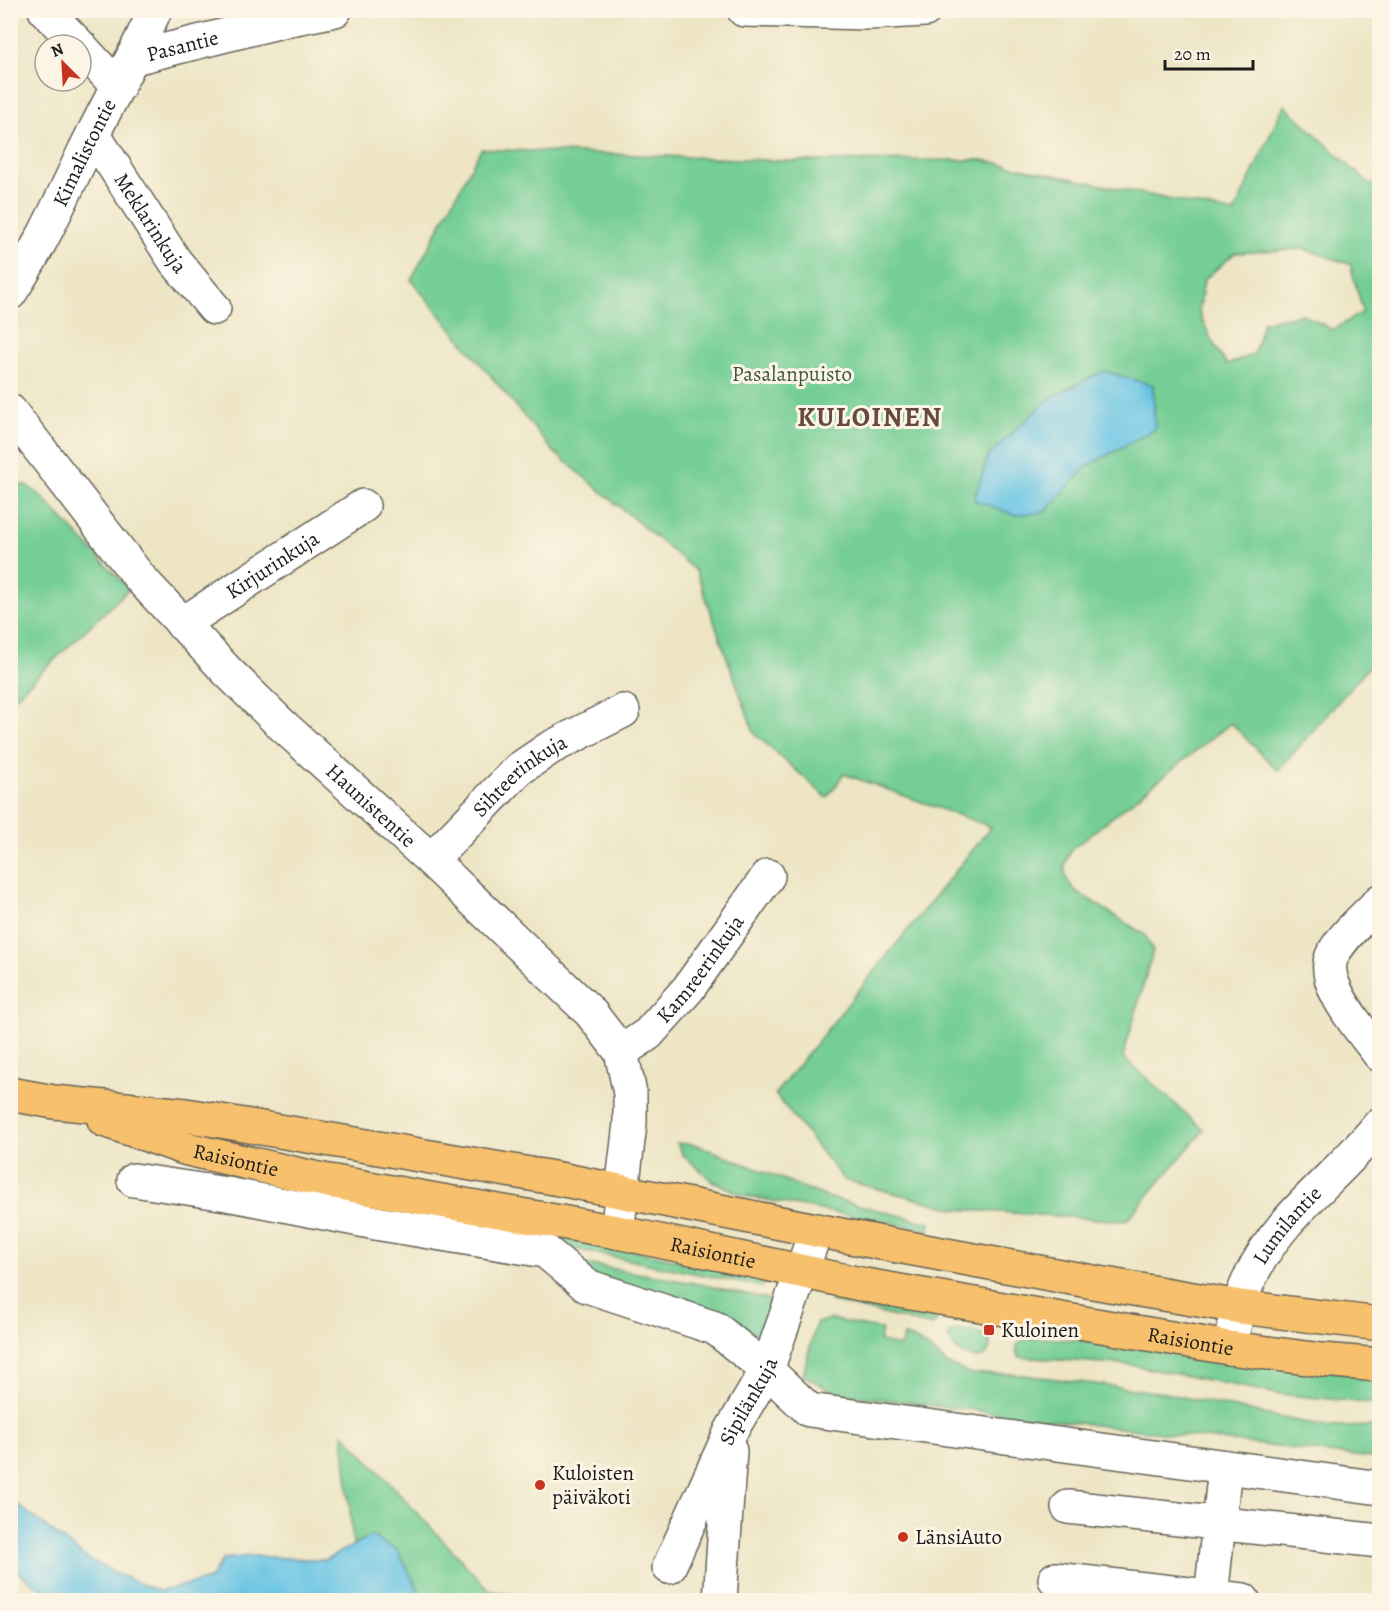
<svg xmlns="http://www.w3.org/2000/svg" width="1390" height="1611" font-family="Alegreya,serif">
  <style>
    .green { fill: #74ce95; stroke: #487558; stroke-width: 1.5; fill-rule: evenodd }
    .water { fill: #67c4e5; stroke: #427080; stroke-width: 1.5 }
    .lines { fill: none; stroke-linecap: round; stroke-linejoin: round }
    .minor-casing { stroke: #656257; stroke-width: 36 }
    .major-casing { stroke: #656257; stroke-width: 36 }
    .minor { stroke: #fff; stroke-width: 33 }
    .major { stroke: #f7c06c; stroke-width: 33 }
    .poi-dot { fill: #c8321e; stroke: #fcf5e5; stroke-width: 2 }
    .labels { text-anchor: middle; stroke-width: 6; stroke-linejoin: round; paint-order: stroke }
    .street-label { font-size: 21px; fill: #1c1c1c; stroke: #fcf5e5 }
    .park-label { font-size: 21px; fill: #3b5a46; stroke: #fcf5e5 }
    .poi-label { font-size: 21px; fill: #1c1c1c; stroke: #fcf5e5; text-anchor: start }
    .district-label { font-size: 27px; font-weight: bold; letter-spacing: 1.5px; fill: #664a42; stroke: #fcf5e5 }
  </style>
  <rect width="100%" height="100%" fill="#fcf5e5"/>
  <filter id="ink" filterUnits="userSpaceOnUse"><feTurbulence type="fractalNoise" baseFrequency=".0167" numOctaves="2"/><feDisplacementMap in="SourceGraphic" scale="12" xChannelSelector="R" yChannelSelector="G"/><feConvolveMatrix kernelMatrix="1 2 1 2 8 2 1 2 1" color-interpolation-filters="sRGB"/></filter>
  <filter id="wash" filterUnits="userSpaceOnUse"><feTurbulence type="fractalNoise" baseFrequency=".008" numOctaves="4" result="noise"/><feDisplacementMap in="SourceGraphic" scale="24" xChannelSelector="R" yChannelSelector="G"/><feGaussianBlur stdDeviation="1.35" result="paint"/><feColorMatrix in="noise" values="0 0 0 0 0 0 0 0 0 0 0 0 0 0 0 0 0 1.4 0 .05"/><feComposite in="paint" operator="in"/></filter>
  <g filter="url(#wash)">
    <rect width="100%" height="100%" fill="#ede5c4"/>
    <g class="green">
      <path d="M1284,105L1369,184L1379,181V655L1278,771L1231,723L1072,849C1062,865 1062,877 1076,891L1145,935L1153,951L1123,1057L1204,1130L1126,1221L955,1209L844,1180L775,1094L991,827L844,774L827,798L754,733L696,571L553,451L411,280L481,149L791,161L983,160L1234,213ZM1303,249L1350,264L1363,312L1333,330L1303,314L1263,322L1254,354L1227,365L1212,341L1199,313L1204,280L1235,253ZM1153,385L1155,429L1086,467Z"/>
      <path d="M11,485H26L40,495L129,589L11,701Z"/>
      <path d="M677,1143L697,1145L827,1197L930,1223L929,1230L745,1196L713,1181L683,1155Z"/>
      <path d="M558,1234L764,1279L765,1283L762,1287L555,1245Z"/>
      <path d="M586,1264L704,1285L768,1299L775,1306L764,1336L586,1280Z"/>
      <path d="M847,1295L936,1318L937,1321L932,1326L830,1301L835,1296Z"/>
      <path d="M830,1319L882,1330L879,1341L900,1347L904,1336L914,1339L929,1348L947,1364L971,1374H1013L1049,1378L1164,1393L1326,1427L1379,1426V1459L837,1394L803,1375L816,1323Z"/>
      <path d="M959,1330C974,1330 1000,1334 986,1355C971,1364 954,1351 948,1337L950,1332Z"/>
      <path d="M1042,1338L1138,1344L1379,1377V1404L1278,1394L1131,1365L1018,1357C1012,1337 1027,1340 1042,1338Z"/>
      <path d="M343,1433L490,1591L557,1600H424L397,1550L371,1536L353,1545Z"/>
    </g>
    <g class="water">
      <path d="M1104,371L1153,385L1155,429L1086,467L1045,512L1015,515L974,500L988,456L1051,397Z"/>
      <path d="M11,1492L17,1504L85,1557L117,1574L159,1591L210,1579L223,1559L253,1556L325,1560L371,1536L397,1550L424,1600H53L45,1591L11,1568Z"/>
    </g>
  </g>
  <g filter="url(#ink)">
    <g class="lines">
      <g class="minor-casing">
        <g id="minor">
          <path d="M45,10L79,45"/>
          <path d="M744,10L868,13L925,10"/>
          <path d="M81,47L118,87"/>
          <path id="s1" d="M134,58L290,19L335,10"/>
          <path id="s2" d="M93,134L175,261L214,308"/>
          <path id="s3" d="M10,293C40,248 62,198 85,150C108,103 134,58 155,10"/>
          <path id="s4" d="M10,411L140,578L227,671L280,723L431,860L590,1012L621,1052L630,1093V1124L617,1232"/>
          <path id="s5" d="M182,624L363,506"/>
          <path id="s6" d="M431,860L519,769L550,748L623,711"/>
          <path d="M1380,901C1364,918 1344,934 1333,954C1317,982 1363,1032 1380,1055"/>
          <path id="s7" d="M621,1052L648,1034L688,989L768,876"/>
          <path d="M134,1180L227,1194L381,1224L545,1251L587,1286L715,1328L767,1370L809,1410L1380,1488"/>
          <path id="s8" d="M1229,1348C1235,1325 1239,1299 1250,1278C1279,1215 1338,1177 1380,1124"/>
          <path d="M1068,1507L1380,1541"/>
          <path id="s9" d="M669,1567L731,1431L767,1370L816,1230"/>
          <path d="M1055,1579L1243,1600"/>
          <path d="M1211,1597L1225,1467"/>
          <path d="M720,1600L730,1451"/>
        </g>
      </g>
      <g class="major-casing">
        <g id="major">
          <path d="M10,1094L54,1102L186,1115L554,1178L876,1242L1104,1284L1240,1307L1380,1324"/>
          <path id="s10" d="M104,1120L187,1149L323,1180L617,1232L865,1285L1229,1348L1322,1360L1380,1365"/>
        </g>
      </g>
      <use href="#minor" class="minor"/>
      <use href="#major" class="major"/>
    </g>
  </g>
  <g class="poi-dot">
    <rect x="983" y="1324" width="12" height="12" rx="3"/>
    <circle cx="540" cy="1485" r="6"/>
    <circle cx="903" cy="1537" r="6"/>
  </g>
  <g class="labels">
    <g class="street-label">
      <text dy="7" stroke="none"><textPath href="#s1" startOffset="50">Pasantie</textPath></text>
      <text dy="7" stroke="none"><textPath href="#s3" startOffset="159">Kimalistontie</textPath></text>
      <text dy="7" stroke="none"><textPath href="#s2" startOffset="106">Meklarinkuja</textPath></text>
      <text dy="7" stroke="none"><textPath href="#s5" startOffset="108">Kirjurinkuja</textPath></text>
      <text dy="7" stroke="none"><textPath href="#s6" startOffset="123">Sihteerinkuja</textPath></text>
      <text dy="7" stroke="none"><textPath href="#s4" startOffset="536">Haunistentie</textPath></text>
      <text dy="7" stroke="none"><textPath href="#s7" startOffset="116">Kamreerinkuja</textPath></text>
      <text dy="7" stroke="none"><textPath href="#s10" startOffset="138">Raisiontie</textPath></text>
      <text dy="7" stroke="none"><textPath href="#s8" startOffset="138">Lumilantie</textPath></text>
      <text dy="7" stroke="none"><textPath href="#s10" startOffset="624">Raisiontie</textPath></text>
      <text dy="7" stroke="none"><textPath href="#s10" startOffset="1110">Raisiontie</textPath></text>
      <text dy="7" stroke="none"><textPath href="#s9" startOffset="184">Sipilänkuja</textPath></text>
    </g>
    <g class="park-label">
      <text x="792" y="381">Pasalanpuisto</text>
    </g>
    <g class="poi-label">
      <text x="1001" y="1337">Kuloinen</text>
      <text x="552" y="1480">Kuloisten<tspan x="552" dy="24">päiväkoti</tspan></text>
      <text x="915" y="1544">LänsiAuto</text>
    </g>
    <g class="district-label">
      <text x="870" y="426">KULOINEN</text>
    </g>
  </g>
  <rect width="1390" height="1611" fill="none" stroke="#fcf5e5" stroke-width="36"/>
  <g transform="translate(63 63) rotate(336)"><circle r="28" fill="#fcf5e5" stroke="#a29e95" stroke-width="1.5"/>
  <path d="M0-4.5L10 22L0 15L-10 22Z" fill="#c8321e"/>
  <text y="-9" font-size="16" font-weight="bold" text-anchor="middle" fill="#1c1c1c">N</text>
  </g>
  <path d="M1165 60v9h88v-9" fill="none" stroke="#1c1c1c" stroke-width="3"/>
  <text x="1174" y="60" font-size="18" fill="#1c1c1c" stroke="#fcf5e5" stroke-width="4.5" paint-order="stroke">20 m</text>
</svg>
